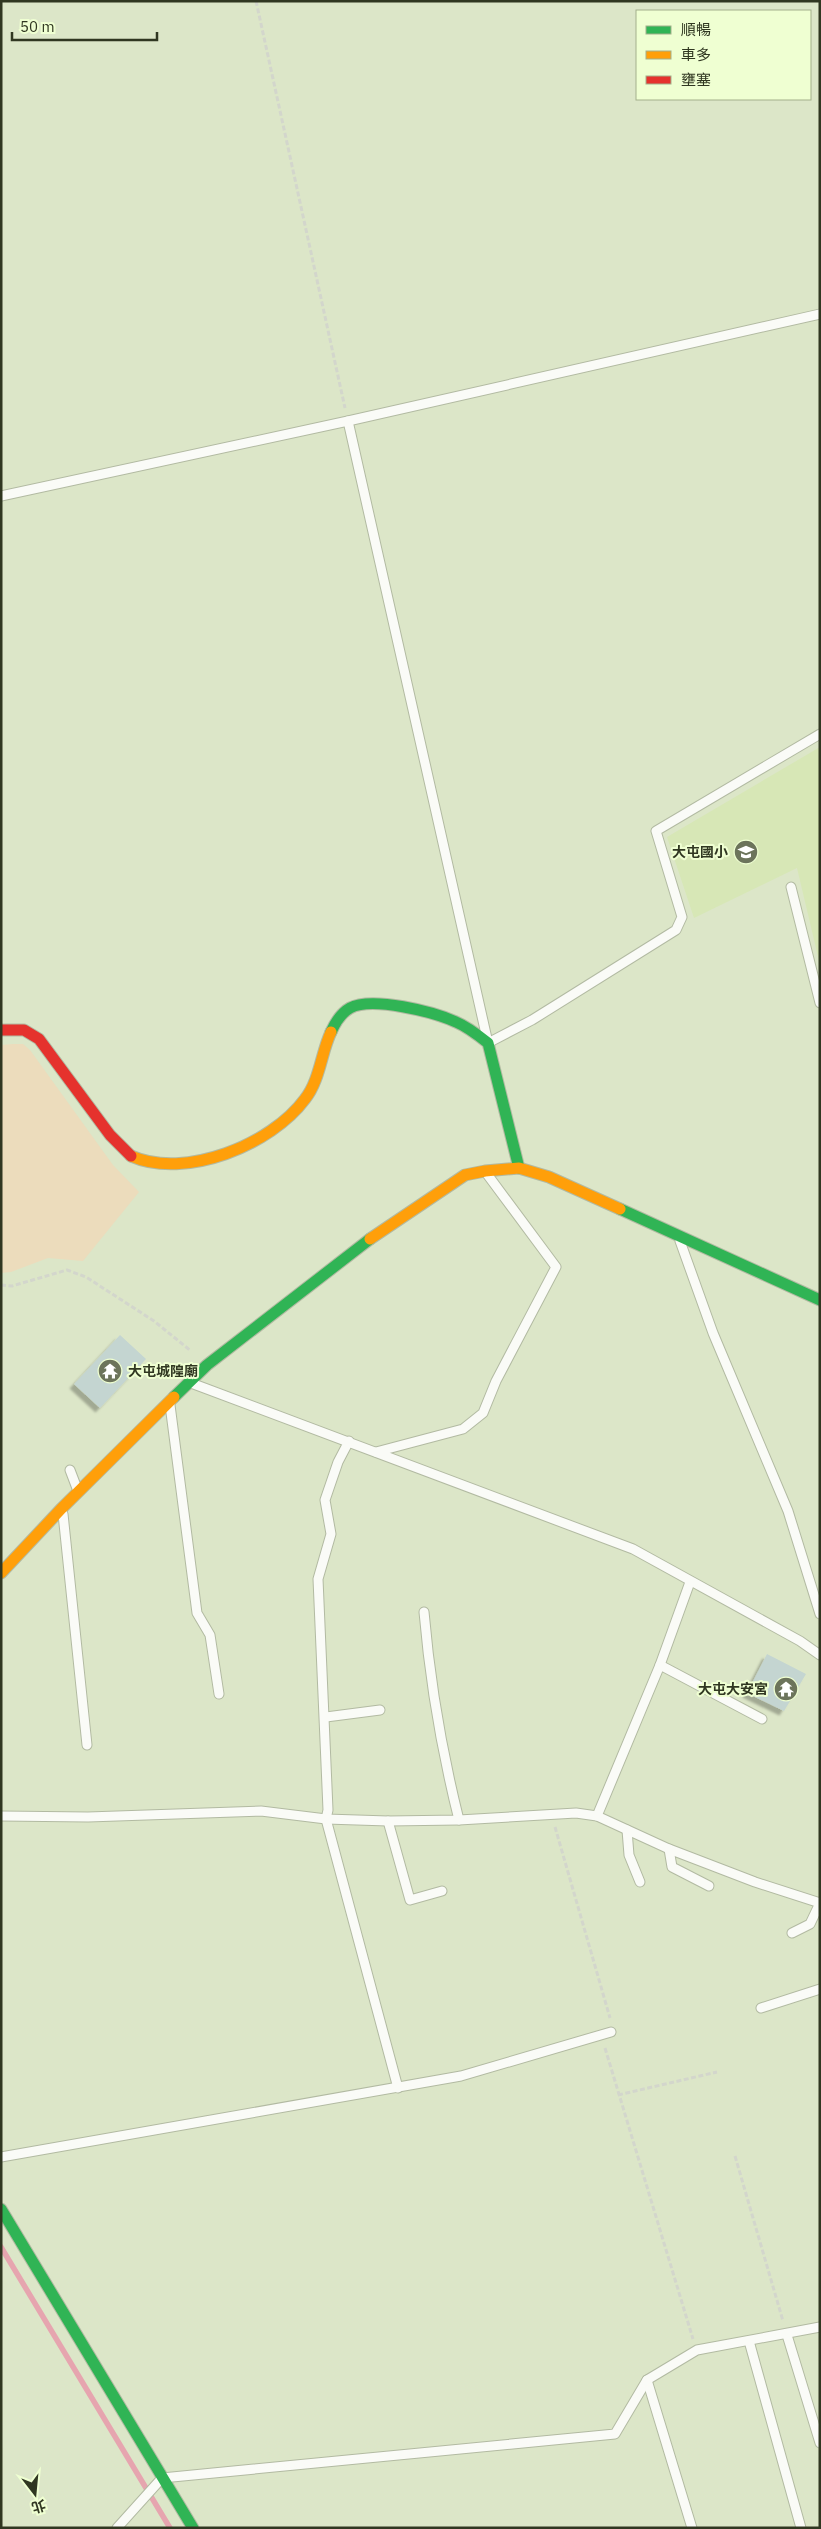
<svg xmlns="http://www.w3.org/2000/svg" width="821" height="2529" font-family="'IBM Plex Sans','Noto Sans TC',sans-serif">
  <style>
    .built { fill: #d7e7b6 }
    .green { fill: #ecdcbc }
    .lines { fill: none; stroke-linecap: round; stroke-linejoin: round }
    .stream { stroke: #e6a5af; stroke-width: 5.5 }
    .building { fill: #c4d5d1; filter: url(#shadow) }
    .lane-casing { stroke: #b2baa2; stroke-width: 11 }
    .fast-casing { stroke: #b2baa2; stroke-width: 13 }
    .slow-casing { stroke: #b2baa2; stroke-width: 13 }
    .jam-casing { stroke: #b2baa2; stroke-width: 13 }
    .path { stroke: #d3d6cc; stroke-width: 3; stroke-dasharray: 5 2.5; stroke-linecap: butt }
    .lane { stroke: #fafbf7; stroke-width: 9 }
    .fast { stroke: #30b455; stroke-width: 11 }
    .slow { stroke: #ff9f0a; stroke-width: 11 }
    .jam { stroke: #e5322d; stroke-width: 11 }
    .labels { text-anchor: middle; stroke-width: 4; stroke-linejoin: round; paint-order: stroke }
    .poi-label { font-size: 14px; font-weight: bold; fill: #303721; stroke: #efffd2; text-anchor: end }
  </style>
  <defs>
    <filter id="shadow"><feDropShadow dx="-4.5" dy="4.5" stdDeviation="1" flood-color="#0004"/></filter>
  </defs>
  <rect width="100%" height="100%" fill="#dce6c8"/>
  <path class="built" d="M820,747V965L797,868L694,918L667,837Z"/>
  <path class="green" d="M13,1044H23L30,1050L113,1165L139,1192L83,1261L48,1258L11,1272L1,1273V1045Z"/>
  <g class="lines">
    <path class="stream" d="M1,2247L170,2528"/>
  </g>
  <g class="building">
    <path d="M120,1335L146,1359L100,1408L74,1384Z"/>
    <path d="M767,1654L806,1674L784,1711L747,1693Z"/>
  </g>
  <g class="lines">
    <g class="lane-casing">
      <g id="lane">
        <path d="M348,421L488,1043L532,1020L676,930L682,917L656,831L820,734"/>
        <path d="M1,496L348,421L820,314"/>
        <path d="M791,887L820,1003"/>
        <path d="M680,1241L713,1333L788,1511L820,1614"/>
        <path d="M191,1383L633,1549L800,1641L820,1655"/>
        <path d="M170,1405L197,1613L210,1635L219,1694"/>
        <path d="M349,1441L338,1462L325,1500L331,1534L318,1579L328,1810L326,1819L398,2088"/>
        <path d="M376,1452L463,1429L483,1413L496,1381L556,1267L487,1174"/>
        <path d="M70,1470L78,1491"/>
        <path d="M63,1514L87,1745"/>
        <path d="M424,1612C430,1682 442,1752 459,1820"/>
        <path d="M660,1665L762,1719"/>
        <path d="M326,1717L380,1710"/>
        <path d="M1,1816L88,1817L261,1811L326,1819L388,1821L459,1820L576,1813L597,1816L669,1849L755,1882L820,1903L810,1924L792,1933"/>
        <path d="M597,1816L660,1665L690,1582"/>
        <path d="M388,1821L410,1900L442,1891"/>
        <path d="M627,1830L629,1855L640,1882"/>
        <path d="M669,1849L672,1867L709,1886"/>
        <path d="M761,2008L820,1989"/>
        <path d="M1,2157L461,2076L611,2032"/>
        <path d="M787,2335L820,2443"/>
        <path d="M749,2341L801,2528"/>
        <path d="M647,2380L692,2528"/>
        <path d="M117,2528L162,2478L615,2434L647,2380L697,2350L820,2327"/>
      </g>
    </g>
    <g class="fast-casing">
      <g id="fast">
        <path d="M331,1032C335,1023 341,1013 350,1008C372,996 434,1012 456,1022C468,1027 478,1035 488,1043L519,1168"/>
        <path d="M620,1209L820,1300"/>
        <path d="M174,1397L207,1365L370,1239"/>
        <path d="M1,2209L193,2528"/>
      </g>
    </g>
    <g class="slow-casing">
      <g id="slow">
        <path d="M131,1156C185,1180 271,1145 305,1099C320,1080 321,1053 331,1032"/>
        <path d="M370,1239L465,1175L485,1171L519,1168L549,1177L620,1209"/>
        <path d="M1,1573L62,1508L174,1397"/>
      </g>
    </g>
    <g class="jam-casing">
      <path id="jam" d="M1,1030H24L39,1039L110,1135L131,1156"/>
    </g>
    <g class="path">
      <path d="M256,1L345,408"/>
      <path d="M1,1285L12,1286L67,1270L86,1277L154,1321L191,1351"/>
      <path d="M555,1827L610,2018"/>
      <path d="M605,2048L693,2339"/>
      <path d="M618,2095L717,2072"/>
      <path d="M735,2156L783,2321"/>
    </g>
    <use href="#lane" class="lane"/>
    <use href="#fast" class="fast"/>
    <use href="#slow" class="slow"/>
    <use href="#jam" class="jam"/>
  </g>
  <defs>
    <g id="school-disc" transform="scale(1.25)"><circle r="9.5" fill="#6c745b" stroke="#efffd2"/><path d="M0-5L7-2L0 1L-7-2ZM-4 1L0 2.5L4 1V4Q0 6-4 4Z" fill="#fff"/></g>
    <g id="temple-disc" transform="scale(1.25)"><circle r="9.5" fill="#6c745b" stroke="#efffd2"/><path d="M0-6L5-2H3V0L6.5 2.5H4V6H1.5V3h-3V6H-4V2.5H-6.5L-3 0V-2H-5Z" fill="#fff"/></g>
  </defs>
  <g fill-rule="evenodd">
    <use href="#school-disc" x="746" y="852"/>
    <use href="#temple-disc" x="110" y="1371"/>
    <use href="#temple-disc" x="786" y="1689"/>
  </g>
  <g class="labels">
    <g class="poi-label">
      <text x="728" y="857">大屯國小</text>
      <text x="128" y="1376" text-anchor="start">大屯城隍廟</text>
      <text x="768" y="1694">大屯大安宮</text>
    </g>
  </g>
  <rect width="821" height="2529" fill="none" stroke="#303721" stroke-width="5"/>
  <rect x="636" y="10" width="175" height="90" fill="#efffd2" stroke="#a3af8b"/>
  <rect x="646" y="26" width="25" height="8" fill="#30b455" stroke="#a3af8b"/>
  <text x="681" y="35" font-size="15" fill="#303721">順暢</text>
  <rect x="646" y="51" width="25" height="8" fill="#ff9f0a" stroke="#a3af8b"/>
  <text x="681" y="60" font-size="15" fill="#303721">車多</text>
  <rect x="646" y="76" width="25" height="8" fill="#e5322d" stroke="#a3af8b"/>
  <text x="681" y="85" font-size="15" fill="#303721">壅塞</text>
  <g transform="translate(35 2494) rotate(164)" stroke="#efffd2" stroke-width="4" paint-order="stroke">
  <path d="M0-4L9 19L0 12L-9 19Z" fill="#303721"/>
  <text y="-8" font-size="14" font-weight="bold" text-anchor="middle" fill="#303721">北</text>
  </g>
  <path d="M12 32v8h145v-8" fill="none" stroke="#303721" stroke-width="2.5"/>
  <text x="20" y="32" font-size="15" fill="#303721" stroke="#efffd2" stroke-width="4" paint-order="stroke">50 m</text>
</svg>
